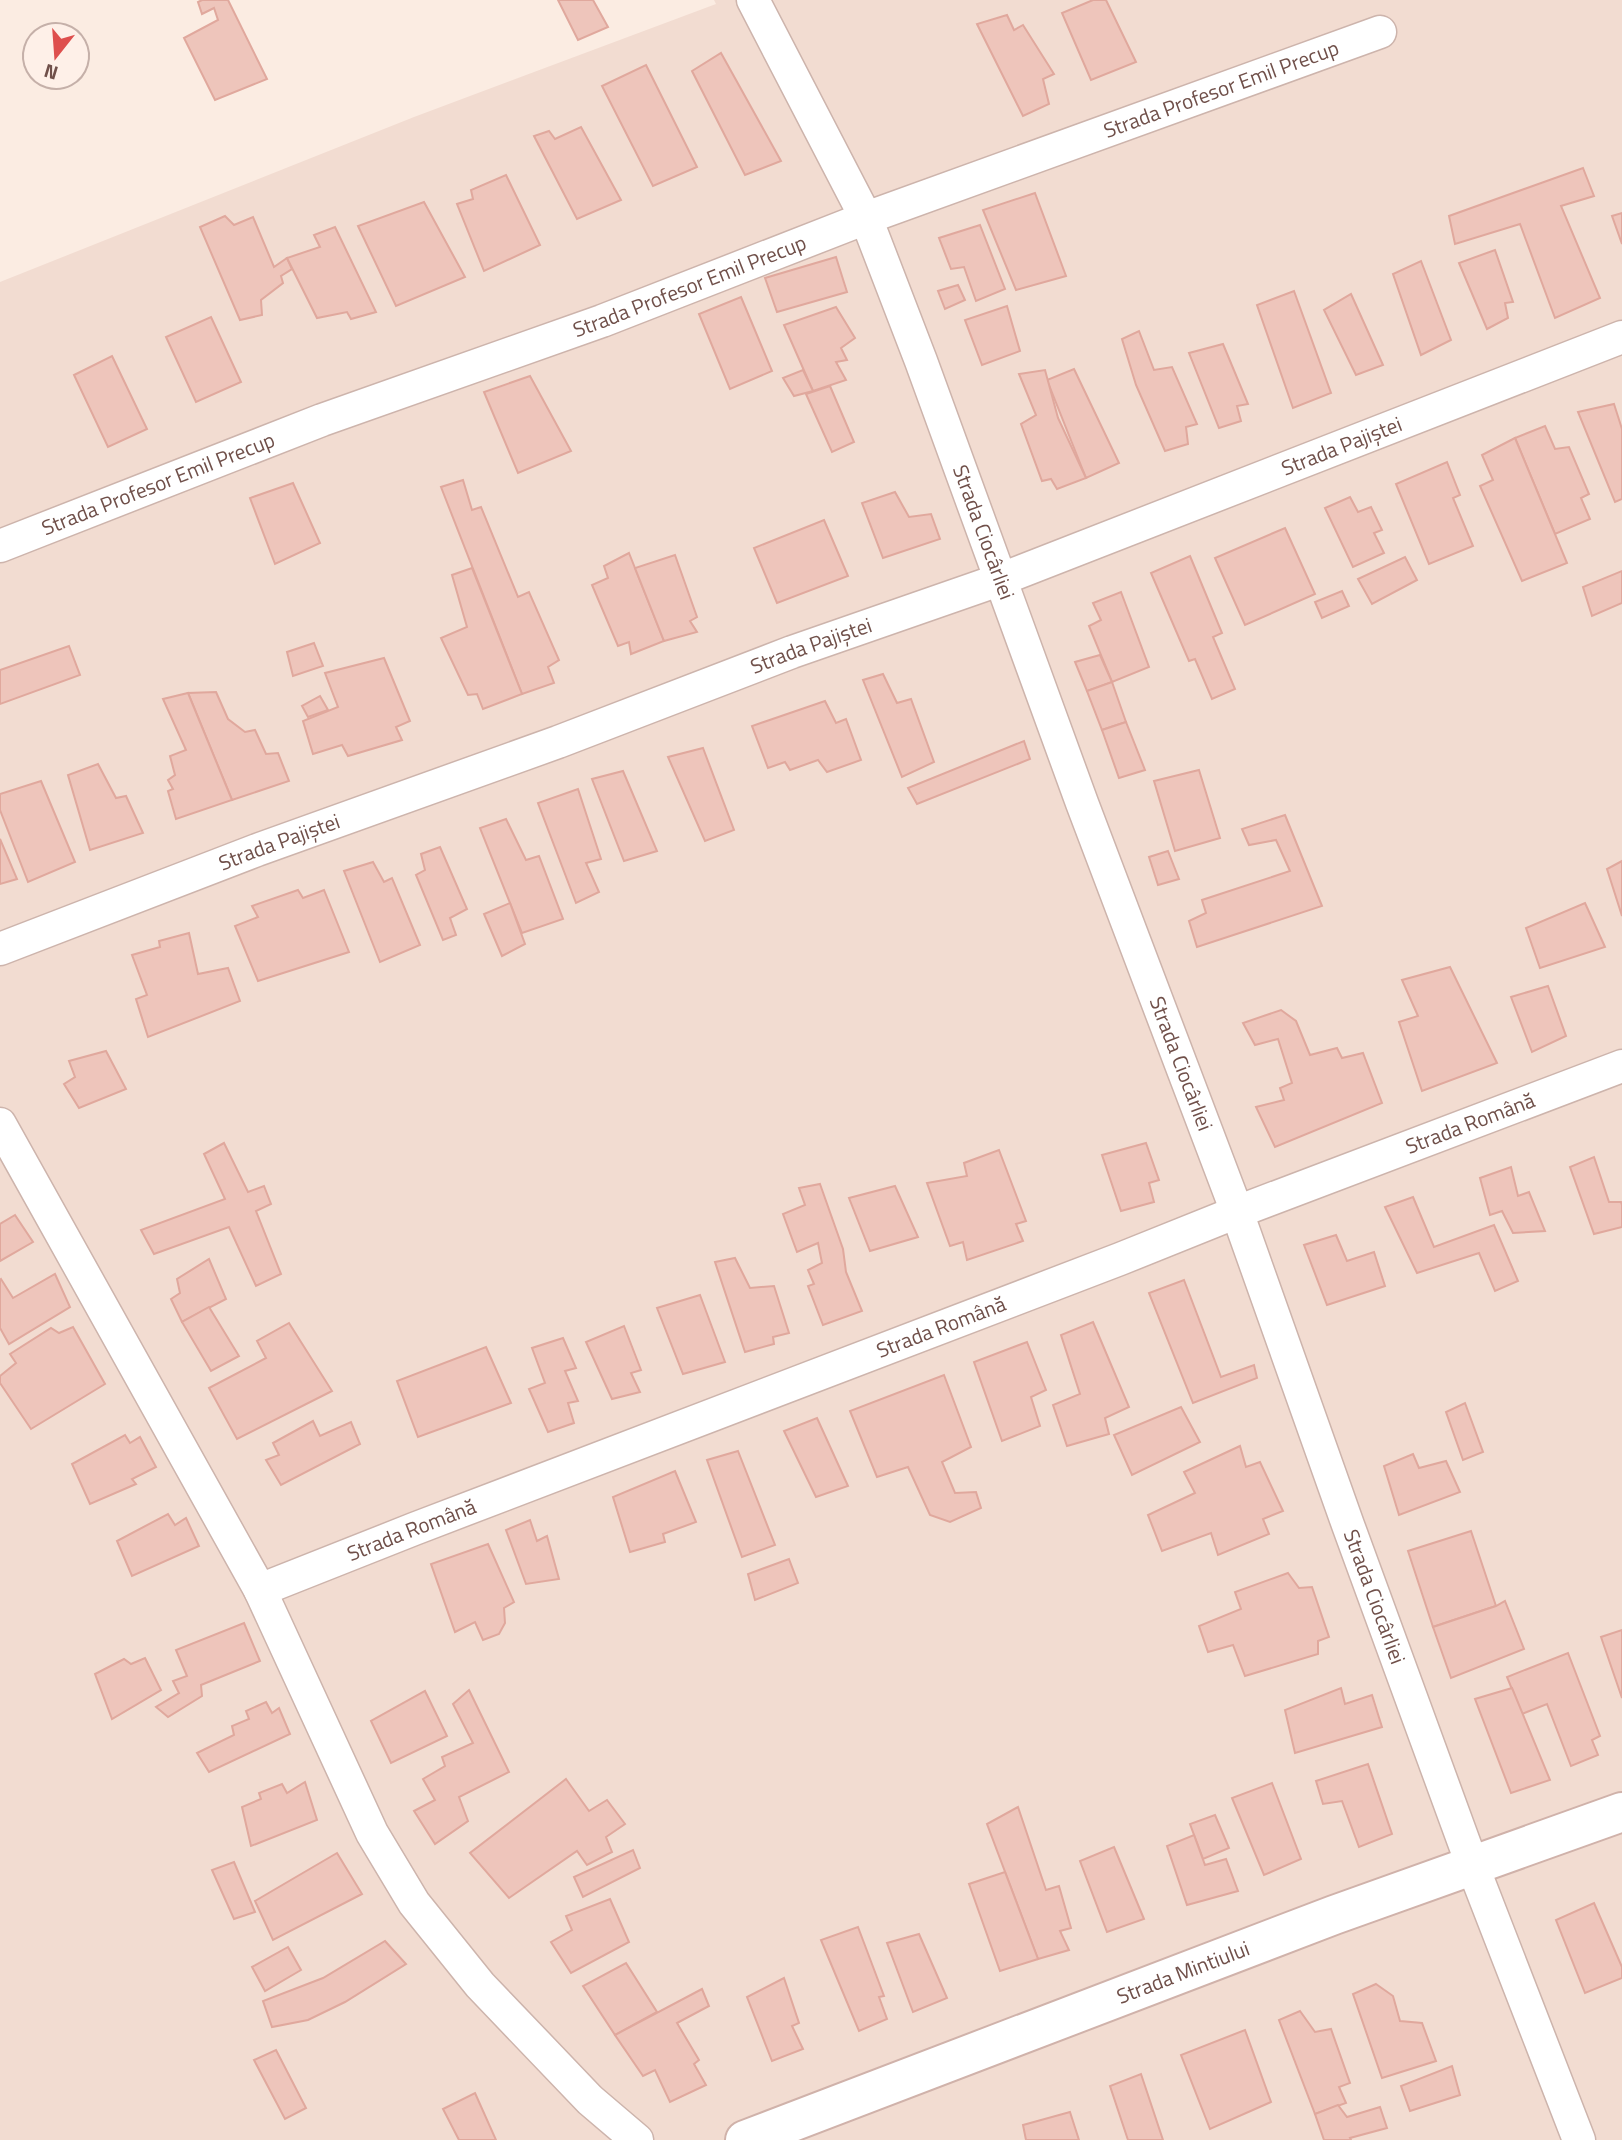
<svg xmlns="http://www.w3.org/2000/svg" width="1622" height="2140" font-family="'Titillium Web',sans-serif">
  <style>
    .residential { fill: #f2dcd1 }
    .building { fill: #eec5bb; stroke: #e0a89d; stroke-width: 2 }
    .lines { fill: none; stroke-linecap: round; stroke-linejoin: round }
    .street-casing { stroke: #cdb4ac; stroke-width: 35 }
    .secondary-casing { stroke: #d0b2aa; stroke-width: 42 }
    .street { stroke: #fff; stroke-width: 32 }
    .secondary { stroke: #fff; stroke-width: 38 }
    .labels { text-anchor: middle; stroke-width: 5; stroke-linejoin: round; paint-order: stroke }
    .street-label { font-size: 21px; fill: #70504a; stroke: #fef0e8 }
  </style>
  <rect width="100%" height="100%" fill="#fbece2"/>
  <path class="residential" d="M714,0H1622V2140H0V282L414,117L716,4Z"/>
  <g class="building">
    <path d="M202,0H228L267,79L215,100L184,38L218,20L214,8L202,14L198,2Z"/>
    <path d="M558,0H593L608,27L578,40Z"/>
    <path d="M1093,0H1106L1136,62L1091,80L1062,13Z"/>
    <path d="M1007,15L1014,30L1023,25L1054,74L1043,79L1049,104L1023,116L977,24Z"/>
    <path d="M721,53L781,161L745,175L692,71Z"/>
    <path d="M646,65L697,167L653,186L602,86Z"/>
    <path d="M581,127L621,200L577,219L534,136L549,131L555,139Z"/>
    <path d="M1583,168L1594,196L1561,206L1600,298L1555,318L1520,224L1455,244L1449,216Z"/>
    <path d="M506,175L540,245L484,271L457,204L473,199L471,190Z"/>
    <path d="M1035,193L1066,276L1016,290L983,210Z"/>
    <path d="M424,202L465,277L396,306L358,226Z"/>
    <path d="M1622,213V244L1612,216Z"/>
    <path d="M225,216L234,225L253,217L274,267L287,258L292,269L281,276L283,283L261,300L262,315L240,320L200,227Z"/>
    <path d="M980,225L1005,289L976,301L964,267L951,269L939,238Z"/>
    <path d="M335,227L376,312L351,319L347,312L317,318L287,258L320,247L314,235Z"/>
    <path d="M1495,250L1513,302L1505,303L1508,318L1487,329L1459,263Z"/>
    <path d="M836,257L847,292L777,312L765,278Z"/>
    <path d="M1421,261L1451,340L1421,355L1393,274Z"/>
    <path d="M958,285L965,300L945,309L938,291Z"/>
    <path d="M1294,291L1331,393L1293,408L1257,305Z"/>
    <path d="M1351,294L1383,365L1356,375L1324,310Z"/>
    <path d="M741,297L772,371L730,389L699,314Z"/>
    <path d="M1007,306L1020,351L982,365L965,320Z"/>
    <path d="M836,307L855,338L841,348L847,360L836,362L846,380L813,391L784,325Z"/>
    <path d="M211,317L241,382L196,402L166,337Z"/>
    <path d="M1139,331L1154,370L1172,367L1197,424L1186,427L1188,444L1165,451L1136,385L1122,339Z"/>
    <path d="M1223,344L1248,404L1237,406L1241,421L1219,428L1189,353Z"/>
    <path d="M112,356L147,429L108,447L74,375Z"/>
    <path d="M1074,369L1119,463L1086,478L1047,380Z"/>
    <path d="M803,370L813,391L794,396L783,378Z"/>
    <path d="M1045,370L1058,418L1086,478L1057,489L1051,479L1042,481L1021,424L1036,415L1019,374Z"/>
    <path d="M530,376L571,451L518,473L484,392Z"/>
    <path d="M830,386L854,442L832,452L806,394Z"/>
    <path d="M1614,404L1622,429V499L1615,502L1578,412Z"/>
    <path d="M1545,426L1555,449L1569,447L1589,494L1581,498L1590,519L1555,534L1515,438Z"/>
    <path d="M1515,438L1567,563L1522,581L1480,486L1493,480L1482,455Z"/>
    <path d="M1447,462L1460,495L1453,498L1473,546L1429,564L1396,484Z"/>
    <path d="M463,480L472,510L481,507L518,597L529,592L559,660L548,667L554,683L522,694L441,487Z"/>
    <path d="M293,483L320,543L275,564L250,498Z"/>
    <path d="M895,492L909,517L931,514L940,539L883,558L862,503Z"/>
    <path d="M1350,497L1358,512L1371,507L1382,530L1374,533L1384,553L1353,567L1325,508Z"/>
    <path d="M824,520L848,576L777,603L754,548Z"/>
    <path d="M1285,528L1315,594L1245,625L1215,558Z"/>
    <path d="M629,553L664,641L631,654L629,642L618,646L592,585L608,578L604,566Z"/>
    <path d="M675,555L697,617L690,621L697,632L664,641L635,568Z"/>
    <path d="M1190,556L1222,633L1213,637L1235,689L1212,699L1195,659L1189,661L1151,573Z"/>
    <path d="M1405,557L1417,580L1372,604L1358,579Z"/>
    <path d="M472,568L522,694L483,709L477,694L468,695L441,638L467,627L452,575Z"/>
    <path d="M1622,571V603L1592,616L1583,587Z"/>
    <path d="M1342,591L1349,606L1322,618L1315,602Z"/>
    <path d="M1121,592L1149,667L1112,682L1089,626L1101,620L1093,603Z"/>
    <path d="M314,643L323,666L293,676L287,652Z"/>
    <path d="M69,646L80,675L0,704V670Z"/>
    <path d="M1100,655L1112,682L1087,691L1075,662Z"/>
    <path d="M384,658L410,721L396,727L402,740L348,756L342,745L313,754L303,721L338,707L325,673Z"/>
    <path d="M883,674L897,703L911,699L934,762L902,777L863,680Z"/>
    <path d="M1112,682L1126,722L1102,730L1087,691Z"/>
    <path d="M216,692L228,719L245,732L255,730L266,754L278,753L289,781L232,800L188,693Z"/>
    <path d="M188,693L232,800L176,819L168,791L173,789L168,780L175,775L170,756L186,750L163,699Z"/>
    <path d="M320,696L328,710L308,717L302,706Z"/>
    <path d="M825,701L836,723L846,719L861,760L827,772L818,760L790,770L785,762L768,768L752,726Z"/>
    <path d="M1126,722L1145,770L1119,778L1102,730Z"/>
    <path d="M1024,741L1030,759L917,804L908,788Z"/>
    <path d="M703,748L734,830L705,841L668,757Z"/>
    <path d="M98,764L116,798L126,796L143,833L90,850L68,775Z"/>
    <path d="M1199,770L1220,838L1175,851L1154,781Z"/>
    <path d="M623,771L657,851L624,861L592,779Z"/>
    <path d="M41,781L75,862L28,882L0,810V794Z"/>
    <path d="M578,789L601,859L586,863L599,892L576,903L538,803Z"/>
    <path d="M1285,815L1322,906L1197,947L1189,921L1206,913L1202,900L1290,871L1276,840L1249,845L1242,829Z"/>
    <path d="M506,819L526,860L539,856L563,919L522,933L480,828Z"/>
    <path d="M0,839L17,879L0,884Z"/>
    <path d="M440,847L467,909L450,918L456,935L443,940L416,875L425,870L421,854Z"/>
    <path d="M1168,851L1179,879L1158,885L1149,857Z"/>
    <path d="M1622,861V916L1607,869Z"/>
    <path d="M373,862L384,882L392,878L420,945L380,962L344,871Z"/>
    <path d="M298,890L303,898L324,890L349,952L258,981L235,926L258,917L252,906Z"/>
    <path d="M510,903L525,944L502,956L484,914Z"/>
    <path d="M1585,903L1605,947L1540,968L1526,928Z"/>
    <path d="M189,933L198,974L228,968L240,1001L148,1037L136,999L147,995L132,955L160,947L159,941Z"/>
    <path d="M1450,967L1497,1063L1422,1091L1399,1022L1418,1016L1402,980Z"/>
    <path d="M1548,986L1566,1036L1532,1052L1511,997Z"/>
    <path d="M1281,1010L1296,1021L1310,1055L1337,1048L1342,1058L1363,1053L1382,1103L1275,1147L1256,1107L1284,1100L1280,1088L1292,1083L1278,1039L1255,1045L1243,1023Z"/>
    <path d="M106,1051L126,1089L79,1108L64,1084L75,1077L69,1061Z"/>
    <path d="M224,1143L248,1192L264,1186L271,1204L256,1211L281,1274L256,1286L229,1227L154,1254L141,1230L225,1199L204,1154Z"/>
    <path d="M1146,1143L1159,1180L1149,1183L1154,1202L1121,1211L1102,1155Z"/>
    <path d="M999,1150L1026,1221L1016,1224L1023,1241L967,1260L963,1242L950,1246L927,1183L967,1176L964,1163Z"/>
    <path d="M1594,1157L1609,1202H1621L1622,1205V1227L1594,1234L1570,1167Z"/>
    <path d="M1511,1167L1518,1196L1529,1192L1545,1231L1513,1233L1502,1211L1490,1215L1480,1178Z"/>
    <path d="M820,1184L843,1249L846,1272L862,1311L823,1325L808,1286L814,1284L808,1270L822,1263L818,1243L797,1252L783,1214L805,1205L799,1188Z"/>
    <path d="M895,1186L918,1237L870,1251L849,1198Z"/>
    <path d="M1413,1197L1434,1247L1494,1225L1518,1281L1495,1291L1479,1253L1417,1273L1385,1207Z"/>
    <path d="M15,1215L33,1242L0,1261V1224Z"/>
    <path d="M1336,1235L1347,1261L1374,1252L1385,1286L1327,1305L1304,1245Z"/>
    <path d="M735,1258L750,1288L774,1286L789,1333L773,1337L774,1344L745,1352L715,1262Z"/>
    <path d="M209,1259L226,1299L182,1322L171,1299L180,1293L177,1279Z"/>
    <path d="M55,1274L70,1307L9,1344L0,1328V1280L1,1279L13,1298Z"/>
    <path d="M1184,1280L1221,1377L1254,1365L1257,1378L1193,1403L1149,1293Z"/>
    <path d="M700,1295L725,1362L683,1374L657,1308Z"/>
    <path d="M209,1307L239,1356L211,1371L182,1322Z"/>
    <path d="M1093,1322L1129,1407L1105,1418L1109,1434L1067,1446L1053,1405L1080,1394L1061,1335Z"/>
    <path d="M289,1323L332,1391L237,1439L209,1388L266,1358L257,1341Z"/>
    <path d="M624,1326L641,1370L631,1373L640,1392L612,1399L586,1342Z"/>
    <path d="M73,1327L105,1384L31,1429L0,1383V1376L16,1363L10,1354L51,1328L59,1333Z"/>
    <path d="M563,1338L576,1368L565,1371L578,1401L568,1403L574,1423L548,1432L529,1389L545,1383L532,1348Z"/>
    <path d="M1027,1342L1046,1390L1031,1397L1040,1426L1002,1441L974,1362Z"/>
    <path d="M486,1347L511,1403L418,1437L397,1381Z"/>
    <path d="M944,1375L971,1447L942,1462L955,1493L976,1492L981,1508L950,1522L930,1515L908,1467L877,1477L850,1411Z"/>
    <path d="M1465,1403L1483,1452L1463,1460L1446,1412Z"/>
    <path d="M1181,1407L1200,1442L1132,1475L1114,1435Z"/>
    <path d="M817,1418L848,1486L816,1497L784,1431Z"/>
    <path d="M313,1421L320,1436L351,1422L360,1444L281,1485L266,1460L279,1455L273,1443Z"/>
    <path d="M125,1435L130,1443L140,1437L156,1467L132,1479L136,1484L90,1504L72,1464Z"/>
    <path d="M1240,1446L1246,1467L1260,1462L1283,1511L1263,1519L1269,1534L1218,1555L1211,1533L1162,1551L1148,1515L1195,1493L1184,1472Z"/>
    <path d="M738,1451L775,1545L742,1557L707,1460Z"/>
    <path d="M1413,1454L1419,1468L1446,1461L1460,1492L1399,1515L1384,1466Z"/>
    <path d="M675,1471L696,1522L663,1534L665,1542L630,1552L613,1497Z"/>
    <path d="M168,1514L175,1525L186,1518L199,1546L132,1576L117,1541Z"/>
    <path d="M530,1520L537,1541L547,1536L559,1579L526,1584L506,1530Z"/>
    <path d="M1471,1531L1496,1606L1433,1627L1408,1551Z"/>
    <path d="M488,1544L514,1602L504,1608L505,1623L499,1634L483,1640L475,1622L455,1632L431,1564Z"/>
    <path d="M789,1559L798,1583L755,1600L748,1574Z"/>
    <path d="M1288,1573L1299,1588L1312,1587L1329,1637L1318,1641V1654L1245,1676L1233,1645L1208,1652L1199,1626L1241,1609L1235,1592Z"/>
    <path d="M1505,1601L1524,1649L1451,1678L1433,1627L1496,1606Z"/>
    <path d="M244,1623L260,1661L201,1685L202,1696L168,1717L156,1707L179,1693L173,1681L187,1676L176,1650Z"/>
    <path d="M1622,1630V1698L1601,1637Z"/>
    <path d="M1568,1653L1600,1736L1592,1740L1598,1755L1571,1766L1547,1704L1522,1714L1507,1677Z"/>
    <path d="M145,1658L161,1690L112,1719L95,1674L124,1659L131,1664Z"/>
    <path d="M1341,1688L1345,1704L1372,1695L1382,1727L1295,1753L1285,1710Z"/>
    <path d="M1512,1688L1550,1780L1511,1793L1475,1699Z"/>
    <path d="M469,1690L509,1772L459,1797L468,1821L435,1844L414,1811L435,1800L423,1779L445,1766L442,1757L473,1743L453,1704Z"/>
    <path d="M425,1691L447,1736L391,1763L371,1721Z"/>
    <path d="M266,1702L272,1713L279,1708L290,1734L209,1772L197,1753L234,1735L232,1726L249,1719L246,1711Z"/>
    <path d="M1368,1764L1392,1834L1359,1847L1342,1801L1323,1804L1316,1781Z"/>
    <path d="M566,1779L589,1811L607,1800L625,1824L606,1837L612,1852L587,1865L577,1851L509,1898L470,1853Z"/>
    <path d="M305,1782L317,1820L251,1846L242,1807L261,1799L259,1793L282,1784L287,1793Z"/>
    <path d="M1272,1783L1301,1859L1264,1875L1232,1798Z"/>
    <path d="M1018,1807L1046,1890L1059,1886L1071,1928L1060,1931L1069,1950L1038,1959L987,1824Z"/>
    <path d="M1215,1815L1229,1848L1203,1859L1190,1824Z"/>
    <path d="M1194,1835L1205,1865L1226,1859L1238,1891L1187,1905L1167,1846Z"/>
    <path d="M1114,1847L1144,1919L1107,1932L1080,1861Z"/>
    <path d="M633,1850L640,1868L583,1897L574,1877Z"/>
    <path d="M337,1853L362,1894L273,1940L255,1901Z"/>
    <path d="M234,1862L255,1912L234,1919L212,1870Z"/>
    <path d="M1005,1872L1038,1959L1000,1971L969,1884Z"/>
    <path d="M610,1899L629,1942L571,1973L551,1942L572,1930L566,1916Z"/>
    <path d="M1594,1903L1622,1967V1978L1585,1993L1556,1920Z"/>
    <path d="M858,1927L884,1996L879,1997L887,2019L859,2031L821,1940Z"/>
    <path d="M919,1934L947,1998L913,2012L887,1943Z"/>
    <path d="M385,1941L406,1964L345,2002L308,2020L272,2027L263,2001L323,1978Z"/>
    <path d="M288,1947L301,1970L265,1991L252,1967Z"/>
    <path d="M626,1963L657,2012L615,2035L583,1986Z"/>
    <path d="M784,1978L799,2023L792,2026L803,2049L772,2061L747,1997Z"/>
    <path d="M1376,1984L1393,1996L1400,2021L1422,2023L1436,2061L1382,2078L1353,1994Z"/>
    <path d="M702,1989L709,2006L677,2023L699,2060L694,2064L706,2085L670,2102L655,2070L643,2076L615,2035Z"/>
    <path d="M1300,2011L1315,2032L1331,2029L1350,2083L1339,2087L1346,2103L1315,2114L1279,2020Z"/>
    <path d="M1245,2030L1271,2102L1210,2129L1181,2055Z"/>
    <path d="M276,2050L306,2108L285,2119L254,2060Z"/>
    <path d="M1452,2066L1460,2095L1410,2111L1401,2086Z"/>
    <path d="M1141,2074L1163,2140H1128L1110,2086Z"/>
    <path d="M475,2093L496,2140H459L443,2109Z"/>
    <path d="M1338,2105L1347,2117L1380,2107L1387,2128L1350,2138L1351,2140H1324L1315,2114Z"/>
    <path d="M1070,2112L1079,2140H1026L1023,2125Z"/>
  </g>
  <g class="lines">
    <g class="street-casing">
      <g id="street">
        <path id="s1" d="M753,0L866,218L921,361L1082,803L1237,1212L1348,1525L1473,1867L1579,2140"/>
        <path id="s2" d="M0,546L322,420L602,321L866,218L1380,32"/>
        <path id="s3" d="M0,949L257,850L558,742L792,652L999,580L1622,337"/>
        <path d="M0,1124L260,1590L372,1833L414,1903L480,1985L590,2100L637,2140"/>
        <path id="s4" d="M260,1590L414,1529L1120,1259L1237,1212L1622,1066"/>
      </g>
    </g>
    <g class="secondary-casing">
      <g id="secondary">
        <path id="s5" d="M745,2140L1334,1915L1622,1812"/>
      </g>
    </g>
    <use href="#street" class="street"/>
    <use href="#secondary" class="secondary"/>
  </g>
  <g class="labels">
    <g class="street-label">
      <text dy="7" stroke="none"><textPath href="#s2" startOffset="1304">Strada Profesor Emil Precup</textPath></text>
      <text dy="7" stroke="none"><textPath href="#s2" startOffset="737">Strada Profesor Emil Precup</textPath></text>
      <text dy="7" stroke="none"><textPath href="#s3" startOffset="1433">Strada Pajiștei</textPath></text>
      <text dy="7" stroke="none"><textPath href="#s2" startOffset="170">Strada Profesor Emil Precup</textPath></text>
      <text dy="7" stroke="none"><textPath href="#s1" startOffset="581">Strada Ciocârliei</textPath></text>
      <text dy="7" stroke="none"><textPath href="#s3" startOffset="866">Strada Pajiștei</textPath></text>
      <text dy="7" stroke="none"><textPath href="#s3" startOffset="299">Strada Pajiștei</textPath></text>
      <text dy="7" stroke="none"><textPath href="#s1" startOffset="1148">Strada Ciocârliei</textPath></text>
      <text dy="7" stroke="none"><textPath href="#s4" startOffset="1297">Strada Română</textPath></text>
      <text dy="7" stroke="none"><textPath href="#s4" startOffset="730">Strada Română</textPath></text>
      <text dy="7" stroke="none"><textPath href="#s4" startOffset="163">Strada Română</textPath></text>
      <text dy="7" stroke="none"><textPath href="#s1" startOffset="1715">Strada Ciocârliei</textPath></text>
      <text dy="7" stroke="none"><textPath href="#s5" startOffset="469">Strada Mintiului</textPath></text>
    </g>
  </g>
  <g transform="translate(56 56) rotate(197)"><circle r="33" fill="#fef0e8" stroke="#c5b0a9" stroke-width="2"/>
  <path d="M0-5L12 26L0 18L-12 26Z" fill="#de4f4d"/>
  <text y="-10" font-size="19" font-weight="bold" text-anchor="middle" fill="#70504a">N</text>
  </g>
</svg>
